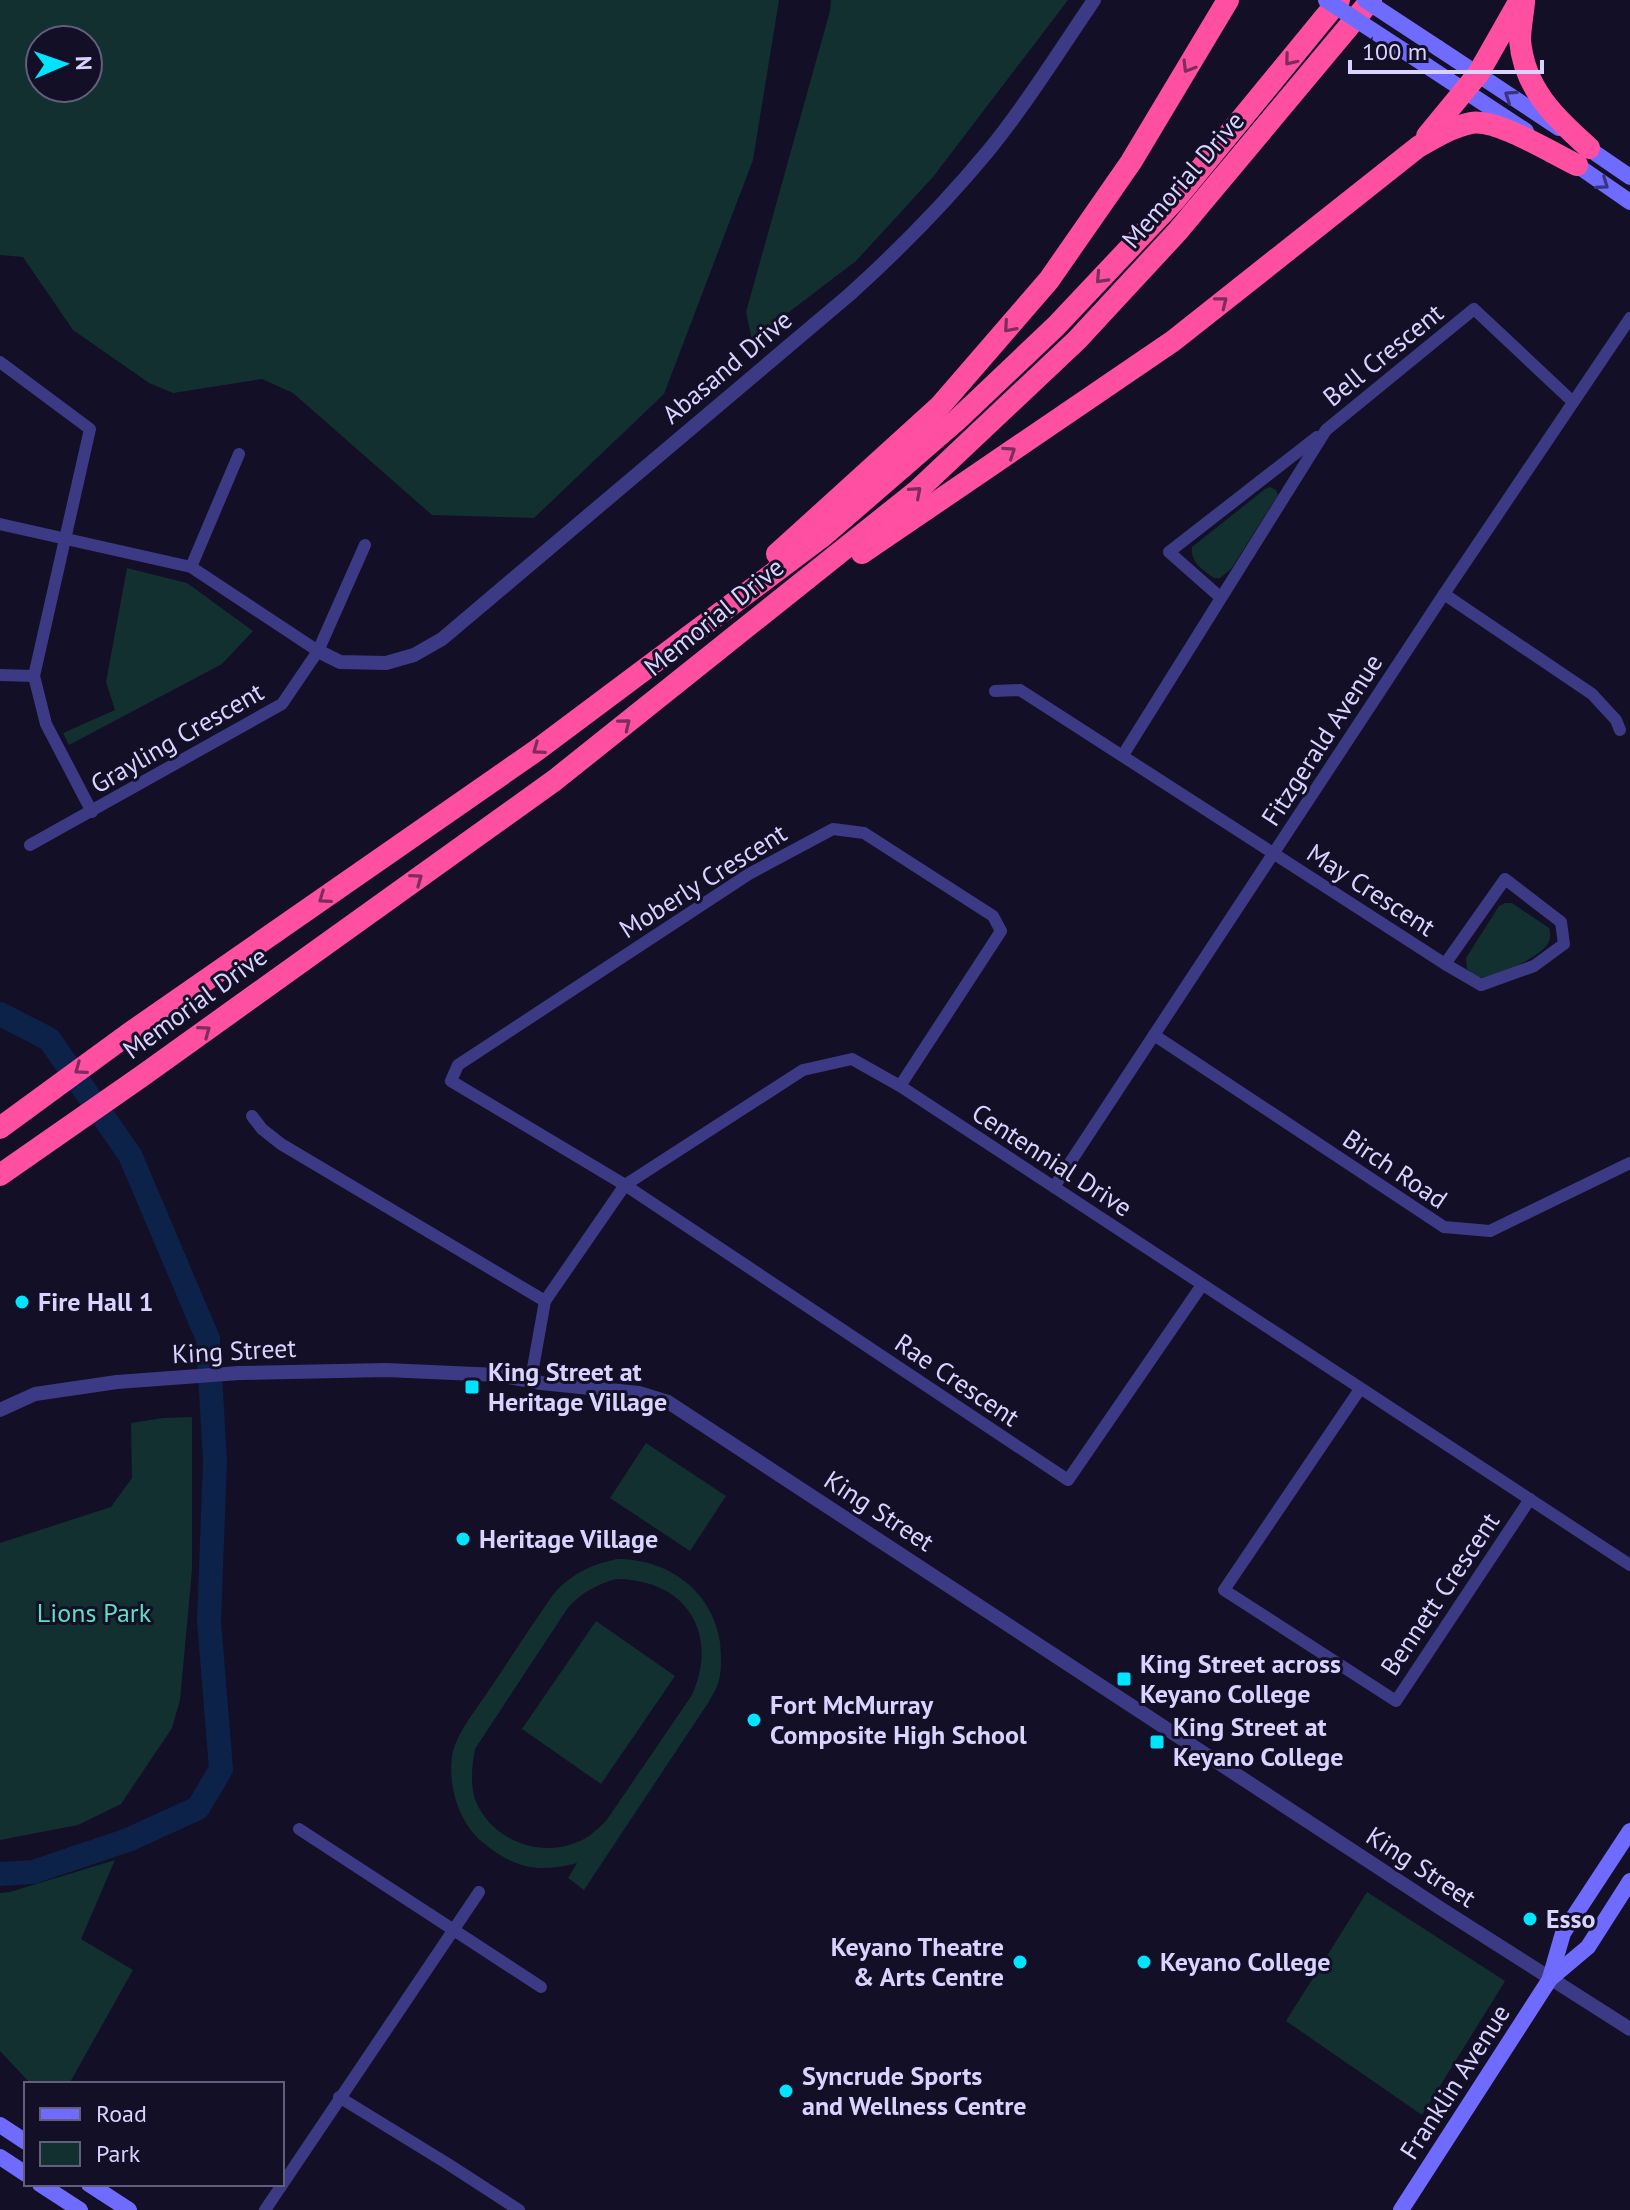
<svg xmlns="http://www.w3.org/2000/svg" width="1630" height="2210" font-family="'PT Sans',sans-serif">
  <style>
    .green { fill: #12302f; fill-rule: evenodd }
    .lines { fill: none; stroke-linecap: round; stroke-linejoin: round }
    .river { stroke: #0c2248; stroke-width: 24 }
    .minor { stroke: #3d3a85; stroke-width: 12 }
    .tertiary { stroke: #3d3a85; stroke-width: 14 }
    .secondary { stroke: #6f6bff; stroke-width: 16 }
    .motorway { stroke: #ff4fa3; stroke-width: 22 }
    .secondary-bridge { stroke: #6f6bff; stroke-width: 16 }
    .oneway { stroke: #7d2c5e }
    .oneway2 { stroke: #38347d }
    .poi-dot { fill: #00e5ff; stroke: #130f26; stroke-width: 3 }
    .labels { text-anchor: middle; stroke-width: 6; stroke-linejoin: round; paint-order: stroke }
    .street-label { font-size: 26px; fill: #d9d4ff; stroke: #130f26 }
    .poi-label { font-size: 26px; font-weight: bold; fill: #d9d4ff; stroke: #130f26; text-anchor: start }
    .park-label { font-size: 26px; fill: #5fe0c0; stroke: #130f26 }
  </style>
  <rect width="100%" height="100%" fill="#130f26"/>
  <g class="green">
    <path d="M0,0H779L753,160L664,394L534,518L432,515L293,393L262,379L173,393L149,383L73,330L23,257L0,255ZM40,40H88V88H40Z"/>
    <path d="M831,0H1068L933,177L856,261L752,340L746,312L830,11Z"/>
    <path d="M1270,487L1276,490L1278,495L1231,569L1220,578H1214C1202,569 1190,562 1192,547L1265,489Z"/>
    <path d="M127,568L187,583L253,631L222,664L69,745L63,733L115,710L106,682Z"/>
    <path d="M1505,903H1512L1549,928C1551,934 1551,940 1546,946C1538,957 1491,982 1477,977C1473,975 1471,971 1467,969L1466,958L1499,906Z"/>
    <path d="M192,1417V1570L180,1700L172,1728L121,1804L78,1825L0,1840V1543L111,1507L132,1478L131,1423L163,1418Z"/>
    <path d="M646,1443L726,1496L690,1551L610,1498Z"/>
    <path d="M617,1559C668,1559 712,1590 720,1642C721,1654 722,1668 719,1680C717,1688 712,1696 708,1703L584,1890L568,1878L577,1863C540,1873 516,1869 486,1845C459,1825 446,1784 453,1751C459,1730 475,1711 487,1693C509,1660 530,1628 552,1596C570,1574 590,1565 617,1559ZM616,1579C685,1579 720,1632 692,1695L606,1821C597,1830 587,1839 575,1843C537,1858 489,1838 475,1799C470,1782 472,1766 475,1749L567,1609C581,1593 595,1585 616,1579Z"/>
    <path d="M596,1621L675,1676L601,1784L522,1729Z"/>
    <path d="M115,1860L81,1939L133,1970L69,2084H31L0,2051V1893L10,1892Z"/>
    <path d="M1367,1892L1505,1981L1422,2115L1286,2021Z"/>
  </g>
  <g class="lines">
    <path class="river" d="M0,1014L49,1039L130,1155L208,1339L215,1461L209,1621L221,1769L198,1808L128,1840L33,1872L0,1874"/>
    <g class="minor">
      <path d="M0,362L90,429L34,676L46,724L92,812"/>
      <path d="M0,524L191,567L318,651"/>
      <path d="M191,567L239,454"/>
      <path d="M1444,594L1592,694L1616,720L1620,730"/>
      <path d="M1220,597L1169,552L1317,437"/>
      <path d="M0,675L34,676"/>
      <path d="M995,691L1020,690L1445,964L1481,985L1534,966L1564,944L1561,922L1505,879L1445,964"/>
      <path d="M1123,755L1326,430L1474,309L1573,402"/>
      <path d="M30,845L282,704L318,651L365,545"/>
      <path d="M1154,1035L1444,1227L1490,1231L1630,1163"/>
      <path d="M900,1086L1001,931L993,916L864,833L833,829L749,874L458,1065L451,1081L625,1185L1068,1480L1202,1285"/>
      <path d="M252,1116L262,1129L281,1144L545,1301"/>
      <path d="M1054,1187L1444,594L1630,318"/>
      <path d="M531,1379L545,1301L625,1185L803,1070L852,1059L900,1086L1630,1565"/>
      <path d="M1360,1389L1224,1590L1396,1701L1530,1499"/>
      <path d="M299,1829L541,1987"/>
      <path d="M339,2097L448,2164L519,2210"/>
      <path d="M265,2210L479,1892"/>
    </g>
    <g class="tertiary">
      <path d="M318,651L340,662L386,663L414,655L442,639L849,295C899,250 946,202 989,150C1027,103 1060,50 1094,0"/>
      <path d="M0,1410L35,1394L117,1382L239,1373L386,1370L498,1375L541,1383L639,1393L668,1402L1443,1910L1630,2029"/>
    </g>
    <g class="secondary">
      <path d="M1438,48L1559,128"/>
      <path d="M1427,66L1526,131"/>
      <path d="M1582,144L1630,177"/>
      <path d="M1568,159L1630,202"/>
      <path d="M1550,1978L1563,1933L1630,1831"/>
      <path d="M0,2125L26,2142"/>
      <path d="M0,2157L26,2174"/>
      <path d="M40,2184L80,2210"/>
      <path d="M89,2184L129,2210"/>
      <path d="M1401,2210L1550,1979L1588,1947L1630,1881"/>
    </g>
    <g class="motorway">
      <path d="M1524,2C1523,14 1520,28 1520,40C1524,89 1555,117 1589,148"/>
      <path d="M1427,136L1478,74L1520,0"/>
      <path d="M862,553L1173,341L1418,147C1435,137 1452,127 1471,123C1496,118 1552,153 1577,165"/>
      <path d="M777,554L940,406L1049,280L1131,162L1228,0"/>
      <path d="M0,1128L127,1035L537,750L823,536L957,420L1056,326L1174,201L1339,0"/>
      <path d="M0,1175L142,1076L555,780L918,490L1077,340L1178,231L1371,0"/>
    </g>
    <g class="secondary-bridge">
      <path d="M1326,0L1427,66"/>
      <path d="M1365,0L1438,48"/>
    </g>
  </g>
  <defs><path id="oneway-chevron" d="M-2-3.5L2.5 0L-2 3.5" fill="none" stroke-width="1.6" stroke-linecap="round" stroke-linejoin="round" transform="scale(2)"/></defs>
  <g class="oneway">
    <use href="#oneway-chevron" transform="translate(1290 60) rotate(129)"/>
    <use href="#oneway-chevron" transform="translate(1188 67) rotate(121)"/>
    <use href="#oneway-chevron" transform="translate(1101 278) rotate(133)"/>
    <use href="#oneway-chevron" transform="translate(1222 302) rotate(-38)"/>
    <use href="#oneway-chevron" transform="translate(1009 327) rotate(131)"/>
    <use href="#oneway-chevron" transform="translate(1010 452) rotate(-34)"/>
    <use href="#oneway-chevron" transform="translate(916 492) rotate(-41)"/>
    <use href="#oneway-chevron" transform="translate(625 724) rotate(-39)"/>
    <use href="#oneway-chevron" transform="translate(538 749) rotate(144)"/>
    <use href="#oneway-chevron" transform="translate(417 879) rotate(-36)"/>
    <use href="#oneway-chevron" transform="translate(324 898) rotate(145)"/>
    <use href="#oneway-chevron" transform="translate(205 1031) rotate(-36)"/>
    <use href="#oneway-chevron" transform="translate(80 1069) rotate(144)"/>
  </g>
  <g class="oneway2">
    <use href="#oneway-chevron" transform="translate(1510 96) rotate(-146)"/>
    <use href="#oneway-chevron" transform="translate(1603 184) rotate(35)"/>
  </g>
  <g class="poi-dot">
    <circle cx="22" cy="1302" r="8"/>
    <rect x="464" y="1379" width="16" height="16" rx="4"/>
    <circle cx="463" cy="1539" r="8"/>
    <rect x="1116" y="1671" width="16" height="16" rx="4"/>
    <circle cx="754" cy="1720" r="8"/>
    <rect x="1149" y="1734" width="16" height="16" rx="4"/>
    <circle cx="1530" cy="1919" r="8"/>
    <circle cx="1020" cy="1962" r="8"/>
    <circle cx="1144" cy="1962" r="8"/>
    <circle cx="786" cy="2091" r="8"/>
  </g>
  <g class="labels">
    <g class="street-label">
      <text transform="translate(1183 180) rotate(-49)" y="9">Memorial Drive</text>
      <text transform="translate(1383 355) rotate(-39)" y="9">Bell Crescent</text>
      <text transform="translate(727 367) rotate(-40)" y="9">Abasand Drive</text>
      <text transform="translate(714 617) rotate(-39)" y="9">Memorial Drive</text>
      <text transform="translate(177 738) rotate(-30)" y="9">Grayling Crescent</text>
      <text transform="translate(1322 740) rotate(-57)" y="9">Fitzgerald Avenue</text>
      <text transform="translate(703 881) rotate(-32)" y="9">Moberly Crescent</text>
      <text transform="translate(1371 890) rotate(33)" y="9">May Crescent</text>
      <text transform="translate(195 1003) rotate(-36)" y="9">Memorial Drive</text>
      <text transform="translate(1052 1160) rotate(33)" y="9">Centennial Drive</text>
      <text transform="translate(1395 1169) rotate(34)" y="9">Birch Road</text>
      <text transform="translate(234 1351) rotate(-3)" y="9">King Street</text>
      <text transform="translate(957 1380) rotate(34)" y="9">Rae Crescent</text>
      <text transform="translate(879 1511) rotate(33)" y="9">King Street</text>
      <text transform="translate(1440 1594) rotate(-56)" y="9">Bennett Crescent</text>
      <text transform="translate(1421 1867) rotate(33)" y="9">King Street</text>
      <text transform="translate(1455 2082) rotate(-57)" y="9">Franklin Avenue</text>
    </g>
    <g class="poi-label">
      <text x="38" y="1311">Fire Hall 1</text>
      <text x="488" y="1381">King Street at<tspan x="488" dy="30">Heritage Village</tspan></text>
      <text x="479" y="1548">Heritage Village</text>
      <text x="1140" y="1673">King Street across<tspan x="1140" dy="30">Keyano College</tspan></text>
      <text x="770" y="1714">Fort McMurray<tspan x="770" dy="30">Composite High School</tspan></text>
      <text x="1173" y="1736">King Street at<tspan x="1173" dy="30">Keyano College</tspan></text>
      <text x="1546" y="1928">Esso</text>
      <text x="1004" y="1956" text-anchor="end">Keyano Theatre<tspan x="1004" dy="30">&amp; Arts Centre</tspan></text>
      <text x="1160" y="1971">Keyano College</text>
      <text x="802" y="2085">Syncrude Sports<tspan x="802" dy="30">and Wellness Centre</tspan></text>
    </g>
    <g class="park-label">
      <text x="94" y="1622">Lions Park</text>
    </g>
  </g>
  <rect x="24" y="2082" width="260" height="104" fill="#130f26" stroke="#625e7d" stroke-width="2"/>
  <rect x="40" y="2108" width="40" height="12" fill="#6f6bff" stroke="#625e7d" stroke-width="2"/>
  <text x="96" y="2122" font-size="24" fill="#d9d4ff">Road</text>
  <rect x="40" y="2142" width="40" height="24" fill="#12302f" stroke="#625e7d" stroke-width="2"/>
  <text x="96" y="2162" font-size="24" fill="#d9d4ff">Park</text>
  <g transform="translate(64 64) rotate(88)"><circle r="38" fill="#130f26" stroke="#625e7d" stroke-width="2"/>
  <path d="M0-6L14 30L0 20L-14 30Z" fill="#00e5ff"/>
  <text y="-12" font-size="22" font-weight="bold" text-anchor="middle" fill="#d9d4ff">N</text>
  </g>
  <path d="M1350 60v12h192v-12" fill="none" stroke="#d9d4ff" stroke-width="4"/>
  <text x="1362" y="60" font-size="24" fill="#d9d4ff" stroke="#130f26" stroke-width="6" paint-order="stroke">100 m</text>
</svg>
